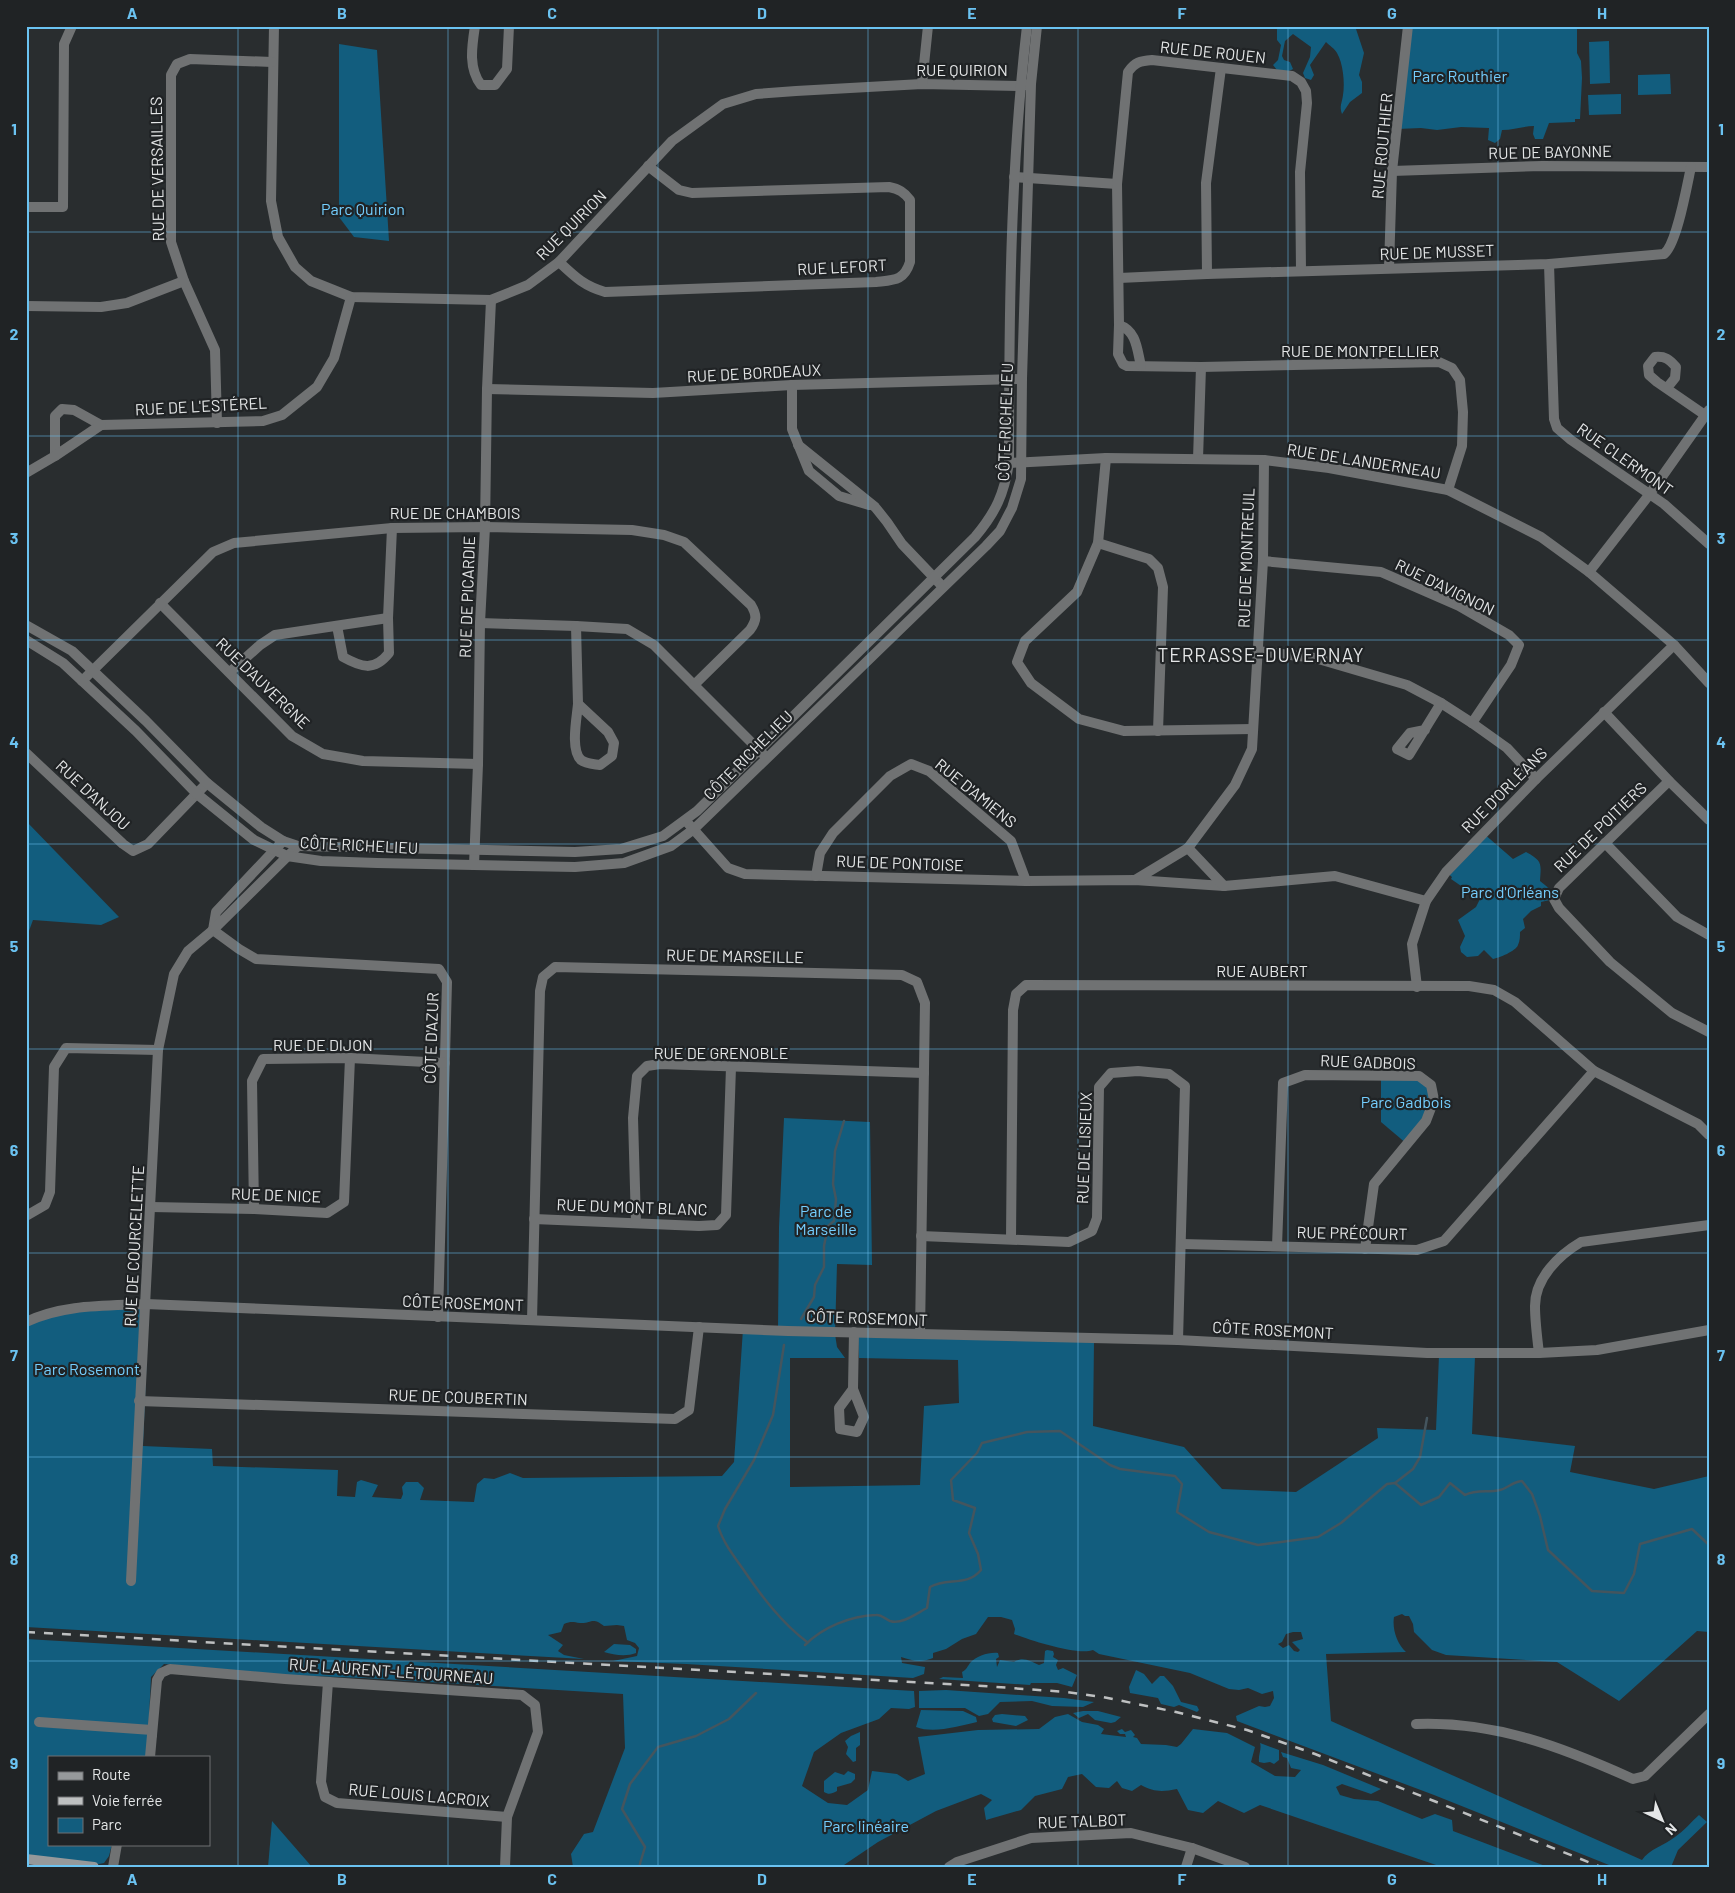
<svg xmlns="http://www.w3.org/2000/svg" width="1735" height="1893" font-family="Barlow,sans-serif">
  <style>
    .green { fill: #125d7e; fill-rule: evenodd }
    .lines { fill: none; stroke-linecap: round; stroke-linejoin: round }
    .stream { stroke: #44555e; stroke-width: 2.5 }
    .minor { stroke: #707273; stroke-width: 10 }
    .tertiary { stroke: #707273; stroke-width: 10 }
    .secondary { stroke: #96999b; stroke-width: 10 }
    .rail { stroke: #bec0c1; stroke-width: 2.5; stroke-dasharray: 9 9; stroke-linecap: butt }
    .grid { fill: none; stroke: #6bc3f2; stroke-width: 1; stroke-opacity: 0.55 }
    .labels { text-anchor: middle; stroke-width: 4.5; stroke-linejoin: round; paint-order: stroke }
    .street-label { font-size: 16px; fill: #e4e6e7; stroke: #202325 }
    .park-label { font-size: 16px; fill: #74cefe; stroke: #202325 }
    .quarter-label { font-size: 19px; letter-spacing: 1px; fill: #e4e6e7; stroke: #202325 }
    .neatline { fill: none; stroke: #6bc3f2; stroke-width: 2 }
    .grid-label { font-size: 16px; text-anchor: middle; font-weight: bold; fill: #6bc3f2 }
  </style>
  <rect width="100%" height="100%" fill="#292d2f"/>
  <g class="green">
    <path d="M1277,26H1355L1364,53L1359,75L1362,82V93L1350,102L1342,114C1339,106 1342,103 1343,95C1345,83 1343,63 1337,53C1335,49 1329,45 1326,42L1310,65L1314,75L1311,80L1305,78L1303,73L1310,57L1311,47L1293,34L1285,41L1282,56L1284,60L1290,62L1293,69L1287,72L1277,70L1273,65L1278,60L1281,45L1277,40Z"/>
    <path d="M1408,26H1577V53L1581,61L1582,78L1580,119H1575V122L1549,123L1543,139H1535L1533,134L1534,126C1523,126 1514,130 1502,130L1500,139L1495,143L1488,140L1489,128L1461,127L1437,130L1421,128L1397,129Z"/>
    <path d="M1609,41L1610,83L1590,84L1589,42Z"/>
    <path d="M339,44L377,50L389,241L354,237L339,217Z"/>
    <path d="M1670,74L1671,94L1638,95V75Z"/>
    <path d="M1621,94V114L1589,115L1588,95Z"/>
    <path d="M26,821L119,917L101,925L33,920L26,939Z"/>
    <path d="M1483,833L1513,859L1526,852C1543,861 1541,864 1540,881L1556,894L1554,899L1541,902V906L1531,911L1523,919L1525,928L1520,932C1520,936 1520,941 1518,945C1516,951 1499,958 1493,959L1484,950L1478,956L1467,957L1461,952L1460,947L1465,936L1458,920L1476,907L1480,899L1451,879L1452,877L1446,872Z"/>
    <path d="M1381,1075H1405L1431,1085L1434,1100L1407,1144L1381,1122Z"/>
    <path d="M784,1118L870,1122L872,1265L837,1264L835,1334L837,1347L845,1358H790V1487L920,1485L924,1406L959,1403L958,1360L859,1358L858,1334L1094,1341L1093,1426L1184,1447L1222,1489L1296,1492L1378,1438L1377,1428L1436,1430L1439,1355L1475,1356L1472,1434L1575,1446L1570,1472L1654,1489L1709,1476V1632L1697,1631L1619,1701L1557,1662L1446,1655L1432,1650L1414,1632L1413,1624L1409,1616H1405L1402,1614L1394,1617C1392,1629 1397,1644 1406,1652L1326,1654L1331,1721L1642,1860C1649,1849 1665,1845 1675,1837C1684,1831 1691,1822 1699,1815L1707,1822L1678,1850L1671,1867H1614L1434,1795L1237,1721L1236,1716L1259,1706L1265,1707L1270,1706L1274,1698L1273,1691L1262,1694L1248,1688L1239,1690L1229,1689L1190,1673L1099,1654L1093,1650C1078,1656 1030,1640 1014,1634L1015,1629L1012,1620L1001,1617H988L976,1634L962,1639L946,1649L933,1653V1658C921,1663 913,1661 901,1657L902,1663L925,1667L924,1674L913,1678L686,1664L613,1661L637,1656L639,1648L635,1643L627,1640L624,1626L617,1625L604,1626C592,1616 591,1624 580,1623C573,1622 571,1621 564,1624L561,1632L548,1635L563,1645L558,1651L564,1655L584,1659L26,1627V1324L64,1311L149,1304L143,1446L212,1449L213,1466L338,1470L337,1496L355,1497L357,1482L361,1480L378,1485L372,1497L401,1499L403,1494L402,1487L406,1482H418L424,1488L420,1500L474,1502L477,1484L484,1478L494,1479L510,1473L523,1478L722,1476L734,1462L743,1329L778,1331L779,1227ZM1293,1632H1301L1303,1639L1292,1642L1300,1650L1298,1652L1294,1651L1289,1645L1283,1648L1278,1644L1282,1642L1286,1634Z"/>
    <path d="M26,1639L914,1691L915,1707L909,1709L891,1708L879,1719L841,1733L814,1752L802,1786L828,1803L847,1805L868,1790L872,1771L897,1774L908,1781L925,1774L918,1737L978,1730L1039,1729L1055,1717L1068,1714L1082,1722L1098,1725L1104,1729L1101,1734L1126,1737L1125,1734H1120L1117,1731L1122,1729L1125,1732L1131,1730L1135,1735L1133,1737L1137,1738L1141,1744L1166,1745L1177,1747L1181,1744L1193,1729L1227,1733L1255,1747L1251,1762L1275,1776L1295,1777L1301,1770L1291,1768L1287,1758L1283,1757L1281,1752L1323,1765L1381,1789L1371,1794L1342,1784L1336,1787L1340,1795L1354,1799L1378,1801L1422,1819L1435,1814L1452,1820L1453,1831L1548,1867H1442L1260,1805L1244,1813L1218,1801L1203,1813L1188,1810L1177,1789C1162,1792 1154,1792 1141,1785L1132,1791L1122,1788L1117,1781L1109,1788L1096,1787L1082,1774L1068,1777L1062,1789L1035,1796L1021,1810L986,1820L984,1808L992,1800L981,1794L936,1811L878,1842L841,1867H573L571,1854L584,1834L593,1832L625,1748L623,1694L364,1678L288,1675L164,1664L151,1677L147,1757H49V1844H112L109,1856L104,1863L99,1864L26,1855Z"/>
    <path d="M614,1644L630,1645L636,1649V1653C626,1657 614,1655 604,1652Z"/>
    <path d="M1047,1650L1053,1651L1054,1654L1053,1657L1058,1660L1056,1665L1058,1670L1063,1668L1077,1675L1072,1687L1057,1683H1031L1030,1685L939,1679L943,1677L963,1678L962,1672C967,1669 967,1667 970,1663C976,1656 989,1652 998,1653L999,1657L996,1659L997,1667L1000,1660L1014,1662C1023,1656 1030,1661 1039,1665L1044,1663L1045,1651Z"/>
    <path d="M1136,1670L1144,1674L1152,1684L1160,1676H1164L1173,1686L1181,1702L1197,1706L1199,1710L1197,1712L1179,1705L1174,1707L1161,1704L1158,1698L1130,1693L1129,1687Z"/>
    <path d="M946,1690L1064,1698L1094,1702L1083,1707L1052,1706L1032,1701L1000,1702L988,1714L979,1716L965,1708H919V1691Z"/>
    <path d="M921,1710L963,1711L976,1717L977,1722C958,1726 934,1734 916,1727Z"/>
    <path d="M1083,1711H1098L1121,1717L1115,1722L1111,1723L1095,1720L1088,1714L1079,1718L1073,1713Z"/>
    <path d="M1002,1714L1025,1716L1028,1720L1016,1726L993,1722L992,1719L995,1715Z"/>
    <path d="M860,1732V1745L856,1748V1761L853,1762L846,1754L848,1747L845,1741L851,1736Z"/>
    <path d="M1260,1743L1279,1750V1760L1274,1764L1270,1762L1264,1763L1259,1762C1258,1755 1262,1749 1260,1743Z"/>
    <path d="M848,1771L855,1774V1779L851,1783L837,1787V1791C831,1794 829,1795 824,1792V1781L835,1772L844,1775Z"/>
    <path d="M272,1821L312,1867H268Z"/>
  </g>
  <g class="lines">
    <g class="stream">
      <path d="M801,1319L814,1297L815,1285L824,1267V1246L828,1226L834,1221L836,1199L833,1184L835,1151L844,1121"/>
      <path d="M784,1345L773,1415L754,1460L725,1509L718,1526C723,1542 733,1555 743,1569C762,1597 781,1622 807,1642"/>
      <path d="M1395,1483L1413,1469L1420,1457L1427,1418"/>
      <path d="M805,1645C823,1627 850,1616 876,1615C881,1614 885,1619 890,1621C902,1625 917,1613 927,1608L930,1587C947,1577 967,1587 981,1570L978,1554L969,1533L975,1508L953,1500L951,1480L977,1453L982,1443L1027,1432L1060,1431L1110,1465L1120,1469L1175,1476L1182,1484L1177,1512L1209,1532L1258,1545L1318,1537L1341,1523L1387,1484L1395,1483L1421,1505L1439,1497L1450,1483L1465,1495C1477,1489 1488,1493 1500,1490C1508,1488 1512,1482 1522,1481L1532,1494L1540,1516L1548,1550L1592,1591L1624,1593L1634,1574L1640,1544L1692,1529L1709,1545"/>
      <path d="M639,1867L645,1847L622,1809L630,1784L658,1747L696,1736L729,1719L756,1693"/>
    </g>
    <g class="minor">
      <path d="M274,26L271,201L278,237L295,267L311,281L351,297L491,300L528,285L559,262L672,141L723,104L756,94L796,91L922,84L1020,86L1030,84"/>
      <path d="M475,26C472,46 468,68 481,85H495L507,69L509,26"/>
      <path d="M922,84L928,26"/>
      <path d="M1392,171L1542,166L1709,167"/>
      <path d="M1014,177L1117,184"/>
      <path d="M26,207H63L64,44L72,26"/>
      <path d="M559,262C575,277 584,286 605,292L876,282C894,280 904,281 910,262V200C904,192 899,189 889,187L692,193L679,190L648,166"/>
      <path d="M1549,264L1554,419L1557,428L1571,440L1664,504L1709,544"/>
      <path d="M1389,268L1392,171L1408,26"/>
      <path d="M1301,271L1300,172L1307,103L1306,91L1301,82L1292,76L1152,60C1140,61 1135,62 1128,72L1117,184L1119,325L1118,354L1123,364L1127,366L1201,367L1439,362L1452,368L1460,380L1463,412L1462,446L1448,490"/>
      <path d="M1207,274L1206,183L1221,68"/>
      <path d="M1119,278L1207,274L1549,264L1664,254C1677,244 1687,185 1691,167"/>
      <path d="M26,306L101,307L127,303L184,281"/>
      <path d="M1119,325C1137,331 1137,350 1141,366"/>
      <path d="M792,385V429L809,471L839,496L869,505"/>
      <path d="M1667,388L1675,378L1676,367C1669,359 1665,356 1655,357L1648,366L1649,375L1657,382L1705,415"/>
      <path d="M487,389L653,393L792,385L1022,379"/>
      <path d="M217,423L215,350L184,281L171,242V75L177,64L190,59L272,62"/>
      <path d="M798,445L875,507L887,522L902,544L943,587"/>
      <path d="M55,456V416L62,409L74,410L101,425L263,421L282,415L317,387L334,358L351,297"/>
      <path d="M1106,458L1098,543L1077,592L1025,641L1017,662L1031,683L1079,719L1124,731L1253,729"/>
      <path d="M1198,459L1201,367"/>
      <path d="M1009,463L1106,458L1264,460L1329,468L1448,490L1541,537L1589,572L1674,645L1709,683"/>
      <path d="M26,473L55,456L101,425"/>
      <path d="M1098,543L1149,559L1158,568L1163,587L1158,731"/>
      <path d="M1263,561L1381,572L1459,606L1509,635L1519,645L1511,665L1472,723"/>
      <path d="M1589,572L1649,495L1709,410"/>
      <path d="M160,603L292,736L323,754L363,761L478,764"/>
      <path d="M480,623L576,626L627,629L654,645L766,757"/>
      <path d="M337,626L343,657C361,667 374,672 389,653L388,618L392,528"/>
      <path d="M576,626L578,704"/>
      <path d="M1258,651L1315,658L1407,685L1441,703L1472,723L1507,748L1536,779"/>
      <path d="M230,672L260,645L275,635L388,618"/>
      <path d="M82,681L213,552L234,543L392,528L485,527L632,530L664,535L684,542L751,605C757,615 757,620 750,630L694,685"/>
      <path d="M578,704L608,732L614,743L612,756L600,765C594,764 586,764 581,760C570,750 577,717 578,704Z"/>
      <path d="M1604,712L1669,781L1709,820"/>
      <path d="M1425,730L1410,733L1397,749L1409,755L1441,703"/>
      <path d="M26,753L123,844L133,851L148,844L207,783"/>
      <path d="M1669,781L1559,888L1554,899L1559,908L1610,962L1672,1013L1709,1032"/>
      <path d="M686,821L728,868L745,874L1026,881L1135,880L1224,886L1335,876L1426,901"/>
      <path d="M1605,843L1677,917L1709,935"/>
      <path d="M1188,848L1224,886"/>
      <path d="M474,865L478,764L480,623L485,527L487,389L491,300"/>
      <path d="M816,876L820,853L833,833L890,776L911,764L929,771L1011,841L1026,881"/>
      <path d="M1135,880L1188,848L1235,785L1252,749L1263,561L1264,460"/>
      <path d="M213,930L239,949L256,959L439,969L447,982L438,1317"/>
      <path d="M213,930L216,912L283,841"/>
      <path d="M1417,987L1412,944L1426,901L1446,872L1536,779L1674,645"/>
      <path d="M151,1207L254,1209L327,1213L344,1202L350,1058"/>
      <path d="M254,1209L252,1081L263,1059L350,1058L445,1063"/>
      <path d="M26,1216L45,1205L50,1192L54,1067L66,1048L158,1050"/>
      <path d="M534,1219L699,1226L717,1225L726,1215L731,1067"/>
      <path d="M636,1223L633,1118L637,1076L647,1066L660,1064L924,1073"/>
      <path d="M921,1236L1069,1242L1092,1231L1097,1218L1099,1087L1111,1073L1138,1071L1169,1074L1185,1086L1178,1340"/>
      <path d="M1011,1239L1013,1010L1016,994L1026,985L1469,986L1494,990L1515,1002L1594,1071L1698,1124L1709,1135"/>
      <path d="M1182,1244L1417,1250L1444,1241L1594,1071"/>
      <path d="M1277,1246L1283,1083L1305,1075L1419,1076L1431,1085L1434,1100L1426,1121L1374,1184L1365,1249"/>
      <path d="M532,1320L540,991L543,977L555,967L902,975L917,982L925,1003L920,1334"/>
      <path d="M1539,1353C1537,1337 1535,1321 1535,1306C1535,1278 1559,1255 1581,1242L1709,1225"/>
      <path d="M853,1389L839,1408L840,1429L857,1432L864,1417L853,1389L854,1332"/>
      <path d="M139,1401L675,1419L689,1410L699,1327"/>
      <path d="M131,1581L158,1050L174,974L188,951L213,930L298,846"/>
      <path d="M328,1682L321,1782L325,1797L337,1803L507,1817"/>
      <path d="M39,1722L152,1730V1735"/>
      <path d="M1416,1724C1495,1721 1562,1747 1633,1779L1645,1776L1709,1714"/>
      <path d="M150,1757L157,1680L161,1673L170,1669L285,1679L522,1695L535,1705L538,1732L507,1817L505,1867"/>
      <path d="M113,1867L117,1844"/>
      <path d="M949,1867L957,1862L1031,1838L1131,1833L1192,1848L1245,1867"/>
      <path d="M1186,1867L1192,1848"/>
    </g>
    <g class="tertiary">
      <path d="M26,625L72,651L146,721L207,783L261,827L283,841L298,846L575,852L621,849L663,836L697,811L975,537C996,512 1004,494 1009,463C1009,317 1010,171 1027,26"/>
      <path d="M26,640L63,663L136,731L197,794L254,840L287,856L321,861L377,863L575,867L624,863L671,846L694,829L986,546L1000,531L1012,508L1021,479L1022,379L1031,84L1037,26"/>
      <path d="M26,1322C63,1304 106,1306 146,1304L788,1331L1178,1340L1427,1353H1539L1597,1350L1709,1330"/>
    </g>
    <path class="secondary" d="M26,1859L94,1867"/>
    <path class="rail" d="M26,1632L983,1686L1066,1692L1103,1697L1176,1712L1247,1730L1315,1754L1601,1867"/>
  </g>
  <path class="grid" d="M238,26V1867M448,26V1867M658,26V1867M868,26V1867M1078,26V1867M1288,26V1867M1498,26V1867M26,232H1709M26,436H1709M26,640H1709M26,844H1709M26,1049H1709M26,1253H1709M26,1457H1709M26,1661H1709"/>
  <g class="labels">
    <g class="street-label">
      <text transform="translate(1213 52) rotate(6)" y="6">RUE DE ROUEN</text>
      <text x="962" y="76">RUE QUIRION</text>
      <text transform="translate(1382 146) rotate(-85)" y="6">RUE ROUTHIER</text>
      <text transform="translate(1550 152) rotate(-1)" y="6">RUE DE BAYONNE</text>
      <text transform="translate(157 169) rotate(-91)" y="6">RUE DE VERSAILLES</text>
      <text transform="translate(571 225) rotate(-45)" y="6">RUE QUIRION</text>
      <text transform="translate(1437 252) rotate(-2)" y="6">RUE DE MUSSET</text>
      <text transform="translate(842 267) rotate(-3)" y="6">RUE LEFORT</text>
      <text x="1360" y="357">RUE DE MONTPELLIER</text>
      <text transform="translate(754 373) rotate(-3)" y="6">RUE DE BORDEAUX</text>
      <text transform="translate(201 406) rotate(-3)" y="6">RUE DE L'ESTÉREL</text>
      <text transform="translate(1005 422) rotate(-88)" y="6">CÔTE RICHELIEU</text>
      <text transform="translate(1625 459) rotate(35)" y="6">RUE CLERMONT</text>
      <text transform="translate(1364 461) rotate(9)" y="6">RUE DE LANDERNEAU</text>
      <text x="455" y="519">RUE DE CHAMBOIS</text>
      <text transform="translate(1246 558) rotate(-88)" y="6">RUE DE MONTREUIL</text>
      <text transform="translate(1445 587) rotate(26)" y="6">RUE D'AVIGNON</text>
      <text transform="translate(467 597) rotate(-88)" y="6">RUE DE PICARDIE</text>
      <text transform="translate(263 683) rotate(44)" y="6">RUE D'AUVERGNE</text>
      <text transform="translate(748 755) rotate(-45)" y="6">CÔTE RICHELIEU</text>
      <text transform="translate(1504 790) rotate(-45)" y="6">RUE D'ORLÉANS</text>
      <text transform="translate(976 793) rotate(39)" y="6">RUE D'AMIENS</text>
      <text transform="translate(93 795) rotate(43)" y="6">RUE D'ANJOU</text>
      <text transform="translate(1600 827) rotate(-44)" y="6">RUE DE POITIERS</text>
      <text transform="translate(359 845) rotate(3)" y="6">CÔTE RICHELIEU</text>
      <text transform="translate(900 863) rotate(2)" y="6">RUE DE PONTOISE</text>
      <text transform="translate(735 956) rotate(1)" y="6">RUE DE MARSEILLE</text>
      <text x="1262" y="977">RUE AUBERT</text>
      <text transform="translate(431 1038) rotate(-88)" y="6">CÔTE D'AZUR</text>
      <text x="323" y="1051">RUE DE DIJON</text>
      <text x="721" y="1059">RUE DE GRENOBLE</text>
      <text transform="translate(1368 1062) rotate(2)" y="6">RUE GADBOIS</text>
      <text transform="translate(1084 1148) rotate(-88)" y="6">RUE DE LISIEUX</text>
      <text transform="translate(276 1195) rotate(2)" y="6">RUE DE NICE</text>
      <text transform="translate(632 1207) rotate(2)" y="6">RUE DU MONT BLANC</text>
      <text transform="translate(1352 1233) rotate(1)" y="6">RUE PRÉCOURT</text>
      <text transform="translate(134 1246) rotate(-87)" y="6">RUE DE COURCELETTE</text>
      <text transform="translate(463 1303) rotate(2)" y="6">CÔTE ROSEMONT</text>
      <text transform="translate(867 1318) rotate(2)" y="6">CÔTE ROSEMONT</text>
      <text transform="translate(1273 1330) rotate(3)" y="6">CÔTE ROSEMONT</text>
      <text transform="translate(458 1397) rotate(2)" y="6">RUE DE COUBERTIN</text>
      <text transform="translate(391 1671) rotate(4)" y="6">RUE LAURENT-LÉTOURNEAU</text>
      <text transform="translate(419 1795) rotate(5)" y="6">RUE LOUIS LACROIX</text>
      <text transform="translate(1082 1821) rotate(-2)" y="6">RUE TALBOT</text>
    </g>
    <g class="park-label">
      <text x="1460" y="82">Parc Routhier</text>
      <text x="363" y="215">Parc Quirion</text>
      <text x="1510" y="898">Parc d'Orléans</text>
      <text x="1406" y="1108">Parc Gadbois</text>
      <text x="826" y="1217">Parc de<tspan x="826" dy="18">Marseille</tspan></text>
      <text x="87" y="1375">Parc Rosemont</text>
      <text x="866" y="1832">Parc linéaire</text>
    </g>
    <g class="quarter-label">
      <text x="1261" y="662">TERRASSE-DUVERNAY</text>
    </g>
  </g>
  <rect width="1735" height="1893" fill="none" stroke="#202325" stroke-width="55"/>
  <rect x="48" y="1756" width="162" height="90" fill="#202325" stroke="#6e7173"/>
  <rect x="58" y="1772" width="25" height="8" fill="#96999b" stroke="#6e7173"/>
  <text x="92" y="1780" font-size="15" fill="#e4e6e7">Route</text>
  <rect x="58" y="1797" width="25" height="8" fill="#bec0c1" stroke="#6e7173"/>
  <text x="92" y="1806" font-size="15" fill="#e4e6e7">Voie ferrée</text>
  <rect x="58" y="1818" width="25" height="15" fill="#125d7e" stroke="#6e7173"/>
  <text x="92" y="1830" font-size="15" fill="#e4e6e7">Parc</text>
  <g transform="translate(1662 1820) rotate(136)" stroke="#202325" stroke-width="4" paint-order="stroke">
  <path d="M0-4L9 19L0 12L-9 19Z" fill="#e4e6e7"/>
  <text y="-8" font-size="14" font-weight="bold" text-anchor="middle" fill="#e4e6e7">N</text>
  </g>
  <rect x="28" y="28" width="1680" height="1838" class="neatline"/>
  <g class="grid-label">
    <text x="132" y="19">A</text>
    <text x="342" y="19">B</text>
    <text x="552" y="19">C</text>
    <text x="762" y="19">D</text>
    <text x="972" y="19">E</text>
    <text x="1182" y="19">F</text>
    <text x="1392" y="19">G</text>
    <text x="1602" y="19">H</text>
    <text x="14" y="135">1</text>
    <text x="1721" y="135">1</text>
    <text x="14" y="340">2</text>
    <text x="1721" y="340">2</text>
    <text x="14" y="544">3</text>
    <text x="1721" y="544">3</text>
    <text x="14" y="748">4</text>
    <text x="1721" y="748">4</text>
    <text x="14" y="952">5</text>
    <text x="1721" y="952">5</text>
    <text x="14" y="1156">6</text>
    <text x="1721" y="1156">6</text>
    <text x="14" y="1361">7</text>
    <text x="1721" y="1361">7</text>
    <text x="14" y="1565">8</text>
    <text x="1721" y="1565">8</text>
    <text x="14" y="1769">9</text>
    <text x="1721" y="1769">9</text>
    <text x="132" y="1885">A</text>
    <text x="342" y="1885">B</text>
    <text x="552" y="1885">C</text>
    <text x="762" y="1885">D</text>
    <text x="972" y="1885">E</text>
    <text x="1182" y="1885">F</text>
    <text x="1392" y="1885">G</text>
    <text x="1602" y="1885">H</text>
  </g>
</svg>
